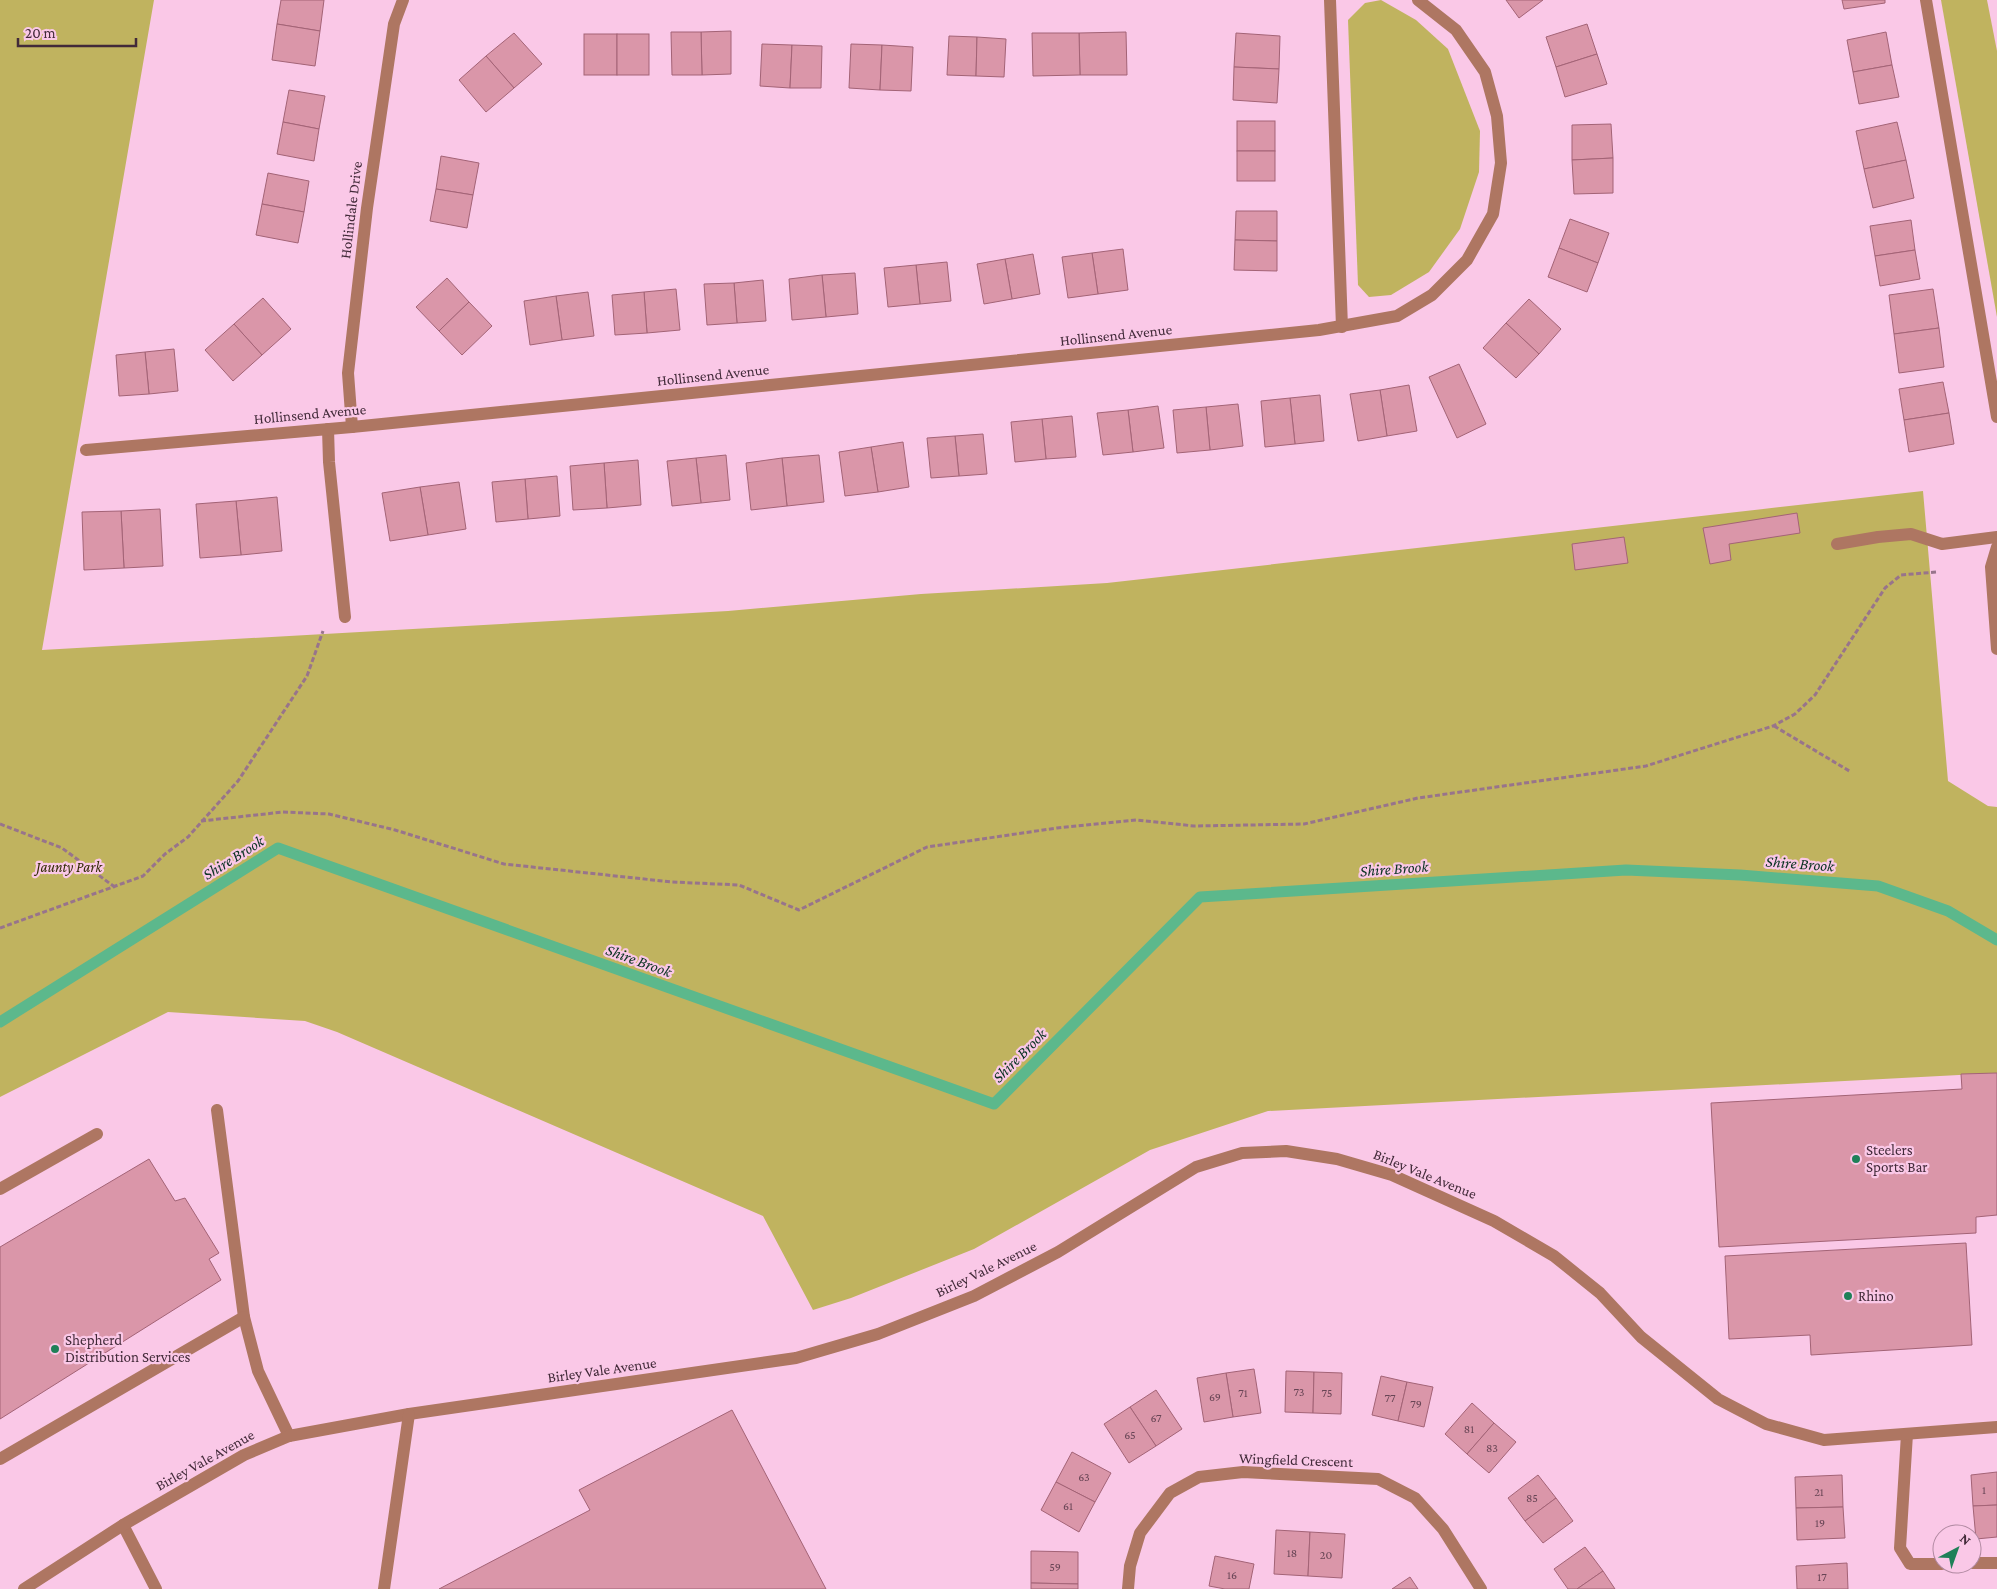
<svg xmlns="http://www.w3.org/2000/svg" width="1997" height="1589" font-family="'Crimson Pro',serif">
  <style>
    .green { fill: #c0b35f }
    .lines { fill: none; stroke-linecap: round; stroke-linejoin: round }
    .stream { stroke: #5cb88c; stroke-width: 11 }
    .building { fill: #da96a9; stroke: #a36376 }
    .path { stroke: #98748b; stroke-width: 3; stroke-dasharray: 5 2.5; stroke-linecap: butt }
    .minor { stroke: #ae7662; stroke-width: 12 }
    .poi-dot { fill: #1f8058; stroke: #fac8e7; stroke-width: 2 }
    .labels { text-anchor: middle; stroke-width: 4.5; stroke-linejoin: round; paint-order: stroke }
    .number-label { font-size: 12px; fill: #684555 }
    .street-label { font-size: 15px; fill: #422a39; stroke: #fac8e7 }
    .park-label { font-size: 15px; font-style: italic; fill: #312b03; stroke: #fac8e7 }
    .poi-label { font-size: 15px; fill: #422a39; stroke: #fac8e7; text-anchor: start }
    .water-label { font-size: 16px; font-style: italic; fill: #083220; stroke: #fac8e7 }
  </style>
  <rect width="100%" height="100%" fill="#fac8e7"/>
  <g class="green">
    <path d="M0,0H154L42,650L728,611L921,594L1107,583L1923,491L1948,781L1988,806L1997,807V1073L1268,1111L1150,1150L974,1249L851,1298L813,1310L763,1216L337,1032L305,1021L168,1012L0,1097Z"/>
    <path d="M1381,0L1416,20L1448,49L1480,131L1479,172L1460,229L1429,272L1391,295L1369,297L1358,285L1348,20L1365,3Z"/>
    <path d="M1941,0H1987L1997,51V317Z"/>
  </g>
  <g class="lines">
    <path class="stream" d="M0,1022L278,848L994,1104L1200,897L1626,870L1740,875L1878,886L1948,911L1997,940"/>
  </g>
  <g class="building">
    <path d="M281,0H324L320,31L277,24Z"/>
    <path d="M1506,0H1543L1519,18Z"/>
    <path d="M1842,0H1885V3L1844,9Z"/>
    <path d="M277,24L320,31L315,66L272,60Z"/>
    <path d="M1587,24L1597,54L1556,67L1546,37Z"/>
    <path d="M731,31V74L702,75L701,32Z"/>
    <path d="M671,32H701L702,75H672Z"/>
    <path d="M1126,32L1127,75H1080L1079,33Z"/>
    <path d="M1886,32L1892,65L1853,72L1847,40Z"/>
    <path d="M514,33L542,64L514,88L486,56Z"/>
    <path d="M1032,33H1079L1080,75L1033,76Z"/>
    <path d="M1236,33L1280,36L1279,69L1234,67Z"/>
    <rect x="584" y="34" width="33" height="41"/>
    <rect x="617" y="34" width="32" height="41"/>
    <path d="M949,36L977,37L976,76L947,75Z"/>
    <path d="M977,37L1006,39L1004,77L976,76Z"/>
    <path d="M762,44L792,45L790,88L760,86Z"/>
    <path d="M851,44L882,45L880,90L849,88Z"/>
    <path d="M792,45L822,46L821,88H790Z"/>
    <path d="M882,45L913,47L911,91L880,90Z"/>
    <path d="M1597,54L1607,84L1565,97L1556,67Z"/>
    <path d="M486,56L514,88L486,112L459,80Z"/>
    <path d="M1892,65L1899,97L1859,104L1853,72Z"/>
    <path d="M1234,67L1279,69L1277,103L1233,100Z"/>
    <path d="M289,90L325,96L319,129L283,122Z"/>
    <rect x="1237" y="121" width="38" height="30"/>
    <path d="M283,122L319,129L314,161L277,154Z"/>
    <path d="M1897,122L1906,160L1864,169L1856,131Z"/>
    <path d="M1611,124L1613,158L1572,160V125Z"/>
    <rect x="1237" y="151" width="38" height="30"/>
    <path d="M441,156L479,163L473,195L436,189Z"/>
    <path d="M1613,158V193L1574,194L1572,160Z"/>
    <path d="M1906,160L1914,198L1873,208L1864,169Z"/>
    <path d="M268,173L309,181L304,212L262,204Z"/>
    <path d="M436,189L473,195L467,228L430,221Z"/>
    <path d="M262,204L304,212L298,243L256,235Z"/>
    <path d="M1236,211H1277V241L1235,240Z"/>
    <path d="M1570,219L1609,233L1598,263L1559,248Z"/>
    <path d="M1911,220L1915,250L1875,256L1870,226Z"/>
    <path d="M1235,240L1277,241V271L1234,270Z"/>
    <path d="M1559,248L1598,263L1587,292L1548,277Z"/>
    <path d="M1123,249L1128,290L1098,294L1092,253Z"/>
    <path d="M1915,250L1920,279L1880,286L1875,256Z"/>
    <path d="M1092,253L1098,294L1068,298L1062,257Z"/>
    <path d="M1033,254L1040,294L1012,299L1005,259Z"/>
    <path d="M1005,259L1012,299L984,304L977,264Z"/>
    <path d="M947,262L951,301L920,304L916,265Z"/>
    <path d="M916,265L920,304L888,307L884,268Z"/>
    <path d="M855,273L858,314L826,317L822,275Z"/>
    <path d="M822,275L826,317L792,320L789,279Z"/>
    <path d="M447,278L469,302L439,331L416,307Z"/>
    <path d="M763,280L766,321L737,323L734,283Z"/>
    <path d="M734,283L737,323L707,325L704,284Z"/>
    <path d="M676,289L680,330L647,333L644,292Z"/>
    <path d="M1933,289L1939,328L1894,334L1889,295Z"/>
    <path d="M588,292L594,336L562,340L556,296Z"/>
    <path d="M644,292L647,333L615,335L612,295Z"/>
    <path d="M556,296L562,340L530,345L524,301Z"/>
    <path d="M263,298L291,329L262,355L234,324Z"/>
    <path d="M1529,299L1561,329L1539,354L1506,323Z"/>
    <path d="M469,302L492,326L462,355L439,331Z"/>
    <path d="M1506,323L1539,354L1516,378L1483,348Z"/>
    <path d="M234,324L262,355L233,381L205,350Z"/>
    <path d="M1939,328L1944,367L1899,373L1894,334Z"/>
    <path d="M174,349L178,391L149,394L145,352Z"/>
    <path d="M145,352L149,394L119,396L116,355Z"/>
    <path d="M1459,364L1486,424L1457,438L1429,377Z"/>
    <path d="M1943,382L1949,413L1904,420L1899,389Z"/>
    <path d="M1409,385L1417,431L1387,436L1380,390Z"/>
    <path d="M1380,390L1387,436L1358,441L1350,394Z"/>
    <path d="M1320,395L1324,441L1295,444L1290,398Z"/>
    <path d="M1290,398L1295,444L1265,447L1261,401Z"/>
    <path d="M1238,404L1243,446L1210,450L1206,407Z"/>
    <path d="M1158,406L1164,448L1133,452L1128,410Z"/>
    <path d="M1206,407L1210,450L1177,453L1173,410Z"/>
    <path d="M1128,410L1133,452L1103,455L1097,413Z"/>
    <path d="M1949,413L1954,444L1909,452L1904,420Z"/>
    <path d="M1072,416L1076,457L1046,459L1042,419Z"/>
    <path d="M1042,419L1046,459L1015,462L1011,422Z"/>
    <path d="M983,434L987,474L959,476L955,436Z"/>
    <path d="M955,436L959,476L931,478L927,438Z"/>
    <path d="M903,442L909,487L878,492L871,447Z"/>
    <path d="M871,447L878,492L845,496L839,452Z"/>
    <path d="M726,455L730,500L701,503L696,458Z"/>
    <path d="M819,455L824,502L787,506L782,458Z"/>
    <path d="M696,458L701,503L672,506L667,461Z"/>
    <path d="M782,458L787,506L751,510L746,463Z"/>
    <path d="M638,460L641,505L607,508L604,463Z"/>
    <path d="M604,463L607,508L573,510L570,466Z"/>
    <path d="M557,476L560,516L528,519L525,479Z"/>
    <path d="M525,479L528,519L496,522L492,482Z"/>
    <path d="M459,482L466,529L428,535L420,487Z"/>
    <path d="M420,487L428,535L390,541L382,493Z"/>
    <path d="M277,497L282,551L241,555L236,501Z"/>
    <path d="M236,501L241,555L200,558L196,504Z"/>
    <path d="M160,509L163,566L124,568L121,511Z"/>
    <path d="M121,511L124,568L84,570L82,512Z"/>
    <path d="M1797,513L1800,533L1729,544L1731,560L1710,564L1703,528Z"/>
    <path d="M1624,537L1628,563L1575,570L1572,544Z"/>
    <path d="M1997,1073V1215L1976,1217V1233L1719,1247L1711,1103L1962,1089L1961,1074Z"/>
    <path d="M149,1159L175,1201L185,1198L219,1253L209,1259L221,1280L0,1419V1247Z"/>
    <path d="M1966,1243L1972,1345L1811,1355L1810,1335L1729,1339L1725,1256Z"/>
    <path d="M1254,1369L1261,1413L1233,1417L1226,1373Z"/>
    <path d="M1286,1371L1314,1372L1313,1413L1285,1412Z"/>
    <path d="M1314,1372L1342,1373L1341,1414L1313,1413Z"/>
    <path d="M1226,1373L1233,1417L1204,1422L1197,1378Z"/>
    <path d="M1381,1376L1407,1382L1398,1421L1372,1415Z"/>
    <path d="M1407,1382L1433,1387L1424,1427L1398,1421Z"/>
    <path d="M1156,1390L1182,1429L1156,1446L1130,1407Z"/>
    <path d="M1472,1403L1494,1423L1467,1454L1445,1434Z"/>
    <path d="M1130,1407L1156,1446L1129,1463L1104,1424Z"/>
    <path d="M732,1410L826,1589H439L590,1510L579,1490Z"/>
    <path d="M1494,1423L1516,1442L1489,1473L1467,1454Z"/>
    <path d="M1072,1452L1111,1473L1095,1502L1056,1482Z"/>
    <path d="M1997,1472V1505L1973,1506L1971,1475Z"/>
    <path d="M1538,1475L1556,1498L1525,1521L1508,1498Z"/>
    <path d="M1842,1475L1843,1507L1796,1508L1795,1477Z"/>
    <path d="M1056,1482L1095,1502L1079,1532L1041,1510Z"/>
    <path d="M1556,1498L1573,1521L1543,1543L1525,1521Z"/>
    <path d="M1997,1505V1537L1976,1539L1973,1506Z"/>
    <path d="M1843,1507L1845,1538L1797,1540L1796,1508Z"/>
    <path d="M1276,1530L1310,1532L1308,1576L1274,1574Z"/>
    <path d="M1310,1532L1345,1534L1342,1578L1308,1576Z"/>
    <path d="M1585,1547L1603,1571L1577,1589H1568L1554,1569Z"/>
    <path d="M1031,1551L1078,1552V1584L1031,1583Z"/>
    <path d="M1215,1556L1254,1564L1249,1589H1225L1209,1586Z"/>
    <path d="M1847,1563L1848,1589H1797L1796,1566Z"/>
    <path d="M1603,1571L1615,1589H1577Z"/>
    <path d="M1410,1577L1418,1589H1392Z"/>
    <path d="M1031,1583L1078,1584V1589H1031Z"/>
  </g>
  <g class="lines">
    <g class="path">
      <path d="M1774,726L1851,772"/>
      <path d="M201,821L283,812L329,814L395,830L504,864L672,882L739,885L799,910L927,847L1057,828L1137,820L1194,826L1304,824L1418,798L1646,766L1773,726L1795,714L1815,695L1885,588L1901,575L1936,572"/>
      <path d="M0,824L62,848L116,888"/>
      <path d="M0,928L143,876L165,854L188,837L238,781L307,676L323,631"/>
    </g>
    <g class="minor">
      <path d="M1330,0L1342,327"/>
      <path d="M1926,0L1997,417"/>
      <path d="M352,427L348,373L367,208L394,24L403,0"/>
      <path d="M328,429L329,462L345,617"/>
      <path d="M86,450L352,427L1319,330L1397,316L1432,295L1467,260L1493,214L1501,163L1497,116L1485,72L1456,30L1418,0"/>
      <path d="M1837,544L1878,537L1911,534L1942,544L1997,537"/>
      <path d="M1997,547L1991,567L1997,649"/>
      <path d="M217,1110L244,1317L258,1371L289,1436"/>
      <path d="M0,1189L97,1134"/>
      <path d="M1907,1434L1900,1548L1910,1564H1942"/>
      <path d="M0,1459L244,1317"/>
      <path d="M123,1525L156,1589"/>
      <path d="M1972,1563H1997"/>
      <path d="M24,1589L123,1525L244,1455L289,1436L409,1414L796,1358L878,1334L974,1296L1058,1252L1196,1167L1242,1153L1286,1151L1337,1159L1392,1175L1494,1221L1554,1256L1600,1293L1641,1337L1718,1399L1766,1424L1824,1440L1997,1427"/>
      <path d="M384,1589L409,1414"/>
      <path d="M1128,1589L1130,1566L1140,1533L1170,1493L1199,1477L1243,1472L1378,1479L1415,1498L1443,1529L1481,1589"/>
    </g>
  </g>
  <g class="poi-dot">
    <circle cx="1856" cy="1159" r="5"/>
    <circle cx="1848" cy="1296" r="5"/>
    <circle cx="55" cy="1349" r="5"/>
  </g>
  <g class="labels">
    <g class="number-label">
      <text x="1299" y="1396">73</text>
      <text x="1243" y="1397">71</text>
      <text x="1327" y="1397">75</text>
      <text x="1215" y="1401">69</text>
      <text x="1390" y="1402">77</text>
      <text x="1416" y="1408">79</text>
      <text x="1156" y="1422">67</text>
      <text x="1469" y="1433">81</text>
      <text x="1130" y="1439">65</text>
      <text x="1492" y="1452">83</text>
      <text x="1084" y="1481">63</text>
      <text x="1984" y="1494">1</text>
      <text x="1819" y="1496">21</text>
      <text x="1532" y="1502">85</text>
      <text x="1068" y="1510">61</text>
      <text x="1820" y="1527">19</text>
      <text x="1292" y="1557">18</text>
      <text x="1326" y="1559">20</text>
      <text x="1055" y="1571">59</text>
      <text x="1232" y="1579">16</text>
      <text x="1822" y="1581">17</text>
    </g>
    <g class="street-label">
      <text transform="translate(351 210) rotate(-83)" y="5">Hollindale Drive</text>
      <text transform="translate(1116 335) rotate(-6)" y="5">Hollinsend Avenue</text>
      <text transform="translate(713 375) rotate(-6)" y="5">Hollinsend Avenue</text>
      <text transform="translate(310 414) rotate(-5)" y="5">Hollinsend Avenue</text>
      <text transform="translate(1425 1174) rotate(22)" y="5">Birley Vale Avenue</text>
      <text transform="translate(986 1269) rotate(-26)" y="5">Birley Vale Avenue</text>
      <text transform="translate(602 1370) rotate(-8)" y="5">Birley Vale Avenue</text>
      <text transform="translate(205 1460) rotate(-29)" y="5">Birley Vale Avenue</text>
      <text transform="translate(1296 1460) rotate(2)" y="5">Wingfield Crescent</text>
    </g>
    <g class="park-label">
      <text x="69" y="872">Jaunty Park</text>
    </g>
    <g class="poi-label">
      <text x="1866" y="1155">Steelers<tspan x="1866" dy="17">Sports Bar</tspan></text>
      <text x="1858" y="1301">Rhino</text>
      <text x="65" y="1345">Shepherd<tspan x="65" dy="17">Distribution Services</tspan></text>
    </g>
    <g class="water-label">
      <text transform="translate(233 857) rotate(-32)" y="6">Shire Brook</text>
      <text transform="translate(1800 863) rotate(4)" y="6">Shire Brook</text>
      <text transform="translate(1394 868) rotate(-4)" y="6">Shire Brook</text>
      <text transform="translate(639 960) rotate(20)" y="6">Shire Brook</text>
      <text transform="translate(1019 1055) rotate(-45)" y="6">Shire Brook</text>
    </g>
  </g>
  <g transform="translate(1957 1549) rotate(41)"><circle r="24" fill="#fac8e7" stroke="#b089a1"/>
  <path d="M0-4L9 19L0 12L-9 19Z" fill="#1f8058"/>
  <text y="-8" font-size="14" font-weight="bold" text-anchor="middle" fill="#422a39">N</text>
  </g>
  <path d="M18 38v8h118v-8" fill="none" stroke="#422a39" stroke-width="2.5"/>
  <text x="25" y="38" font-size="15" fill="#422a39" stroke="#fac8e7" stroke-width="4" paint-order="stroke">20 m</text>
</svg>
